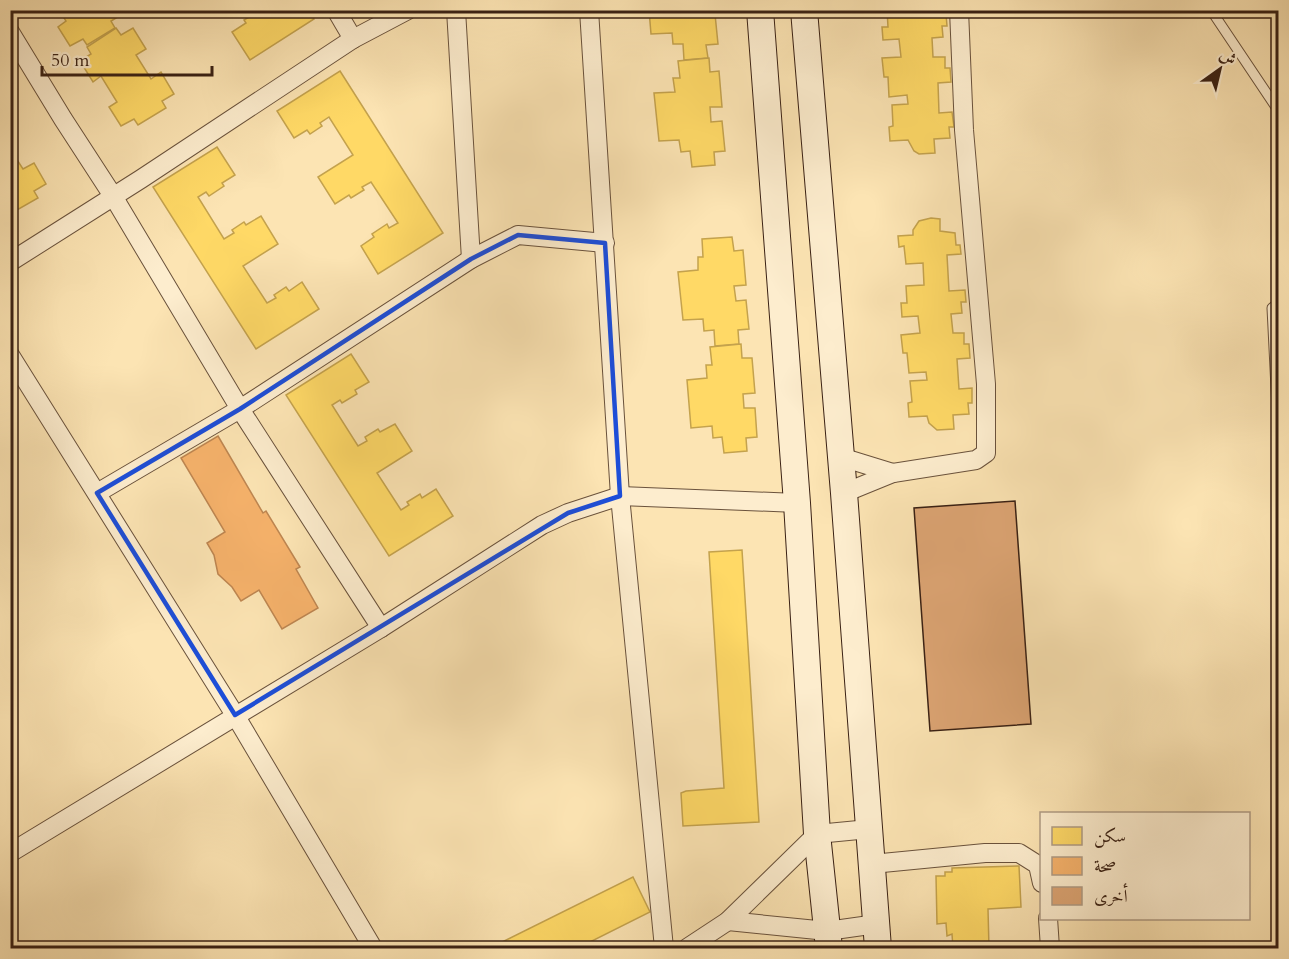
<svg xmlns="http://www.w3.org/2000/svg" width="1289" height="959" font-family="Cardo,Amiri,serif">
  <style>
    .homes { fill: #ffd966; stroke: #c4a24d; stroke-width: 1.5 }
    .health { fill: #f6b26b; stroke: #be8651; stroke-width: 1.5 }
    .building { fill: #dca473; stroke: #3a2114; stroke-width: 1.5 }
    .lines { fill: none; stroke-linecap: round; stroke-linejoin: round }
    .lane-casing { stroke: #6a523c; stroke-width: 11 }
    .street-casing { stroke: #6a523c; stroke-width: 20 }
    .secondary-casing { stroke: #3a2114; stroke-width: 28 }
    .lane { stroke: #fdedce; stroke-width: 9 }
    .street { stroke: #fdedce; stroke-width: 18 }
    .secondary { stroke: #fdedce; stroke-width: 26 }
    .marked { fill: none; stroke: #1d4ed8; stroke-width: 4.5; stroke-linejoin: round }
  </style>
  <rect width="100%" height="100%" fill="#fce4b3"/>
  <filter id="stains"><feTurbulence type="fractalNoise" baseFrequency=".00333" numOctaves="4"/><feColorMatrix values="0 0 0 0 .2 0 0 0 0 .09 0 0 0 0 .02 0 0 0 .5 -.17"/></filter>
  <radialGradient id="worn" r=".72"><stop offset=".6" stop-color="#630" stop-opacity="0"/><stop offset="1" stop-color="#630" stop-opacity=".3"/></radialGradient>
  <g class="homes">
    <path d="M59,10H121L123,14L111,21L115,28L87,45L83,39L70,46L58,27L66,21Z"/>
    <path d="M267,10H308L314,19L250,60L232,32L246,23L244,20L259,11L261,14Z"/>
    <path d="M649,10H704V15L715,14L718,44L706,45L708,58L684,60L683,44H673L672,33L651,34Z"/>
    <path d="M887,10H930V15L946,14L947,26H942L943,37L932,38L933,57H945V68H950L951,82L938,83L939,113L952,112L954,127H949L950,138L934,139L935,153L919,154L914,151L908,140L890,141L889,127L893,126L892,105L908,104L907,95L889,97L888,77H884L882,58L901,57L899,39L883,40L882,27H888Z"/>
    <path d="M116,28L121,35L133,28L146,49L136,55L151,79L161,72L174,94L162,101L166,108L138,125L134,119L121,126L109,107L117,102L101,76L93,82L80,61L91,54L87,47Z"/>
    <path d="M709,58L710,72L719,71L722,107H710L711,122L722,121L725,151L714,152L715,165L692,167L690,151L681,152L679,140L659,141L654,93L675,92L673,78H680L678,61Z"/>
    <path d="M340,71L443,233L378,274L361,246L374,237L372,234L387,224L389,228L398,223L371,182L362,187L364,190L351,198L349,195L335,204L318,177L353,155L329,117L320,123L322,126L310,134L307,130L294,138L277,111Z"/>
    <path d="M217,147L235,175L222,183L224,186L209,196L206,192L198,197L224,239L234,233L232,230L244,222L246,225L261,216L278,244L243,266L267,303L276,298L274,295L286,287L289,291L302,282L319,309L256,349L153,187Z"/>
    <path d="M10,149L23,169L34,163L46,184L34,191L38,198L10,214Z"/>
    <path d="M931,218L940,219V231L955,233L956,245H960L961,254L947,255L949,291L965,290L966,302H961L962,313L951,314L953,333H964V344H969L970,358L957,359L959,389L972,388V403H968L969,414L953,415L954,429L937,430L929,423L927,416L909,417L908,403L912,402L910,381L927,380L926,372L909,373L907,353H903L901,335L920,333L918,316L902,317L901,303H907L906,286L924,285L923,263L906,264L904,246L899,247L898,236L913,235V230L919,221Z"/>
    <path d="M732,237L734,251L743,250L746,285L734,286L736,301L746,300L749,329L738,330L739,344L715,346L714,330L704,331L703,319L683,320L678,272L698,270V257H703L702,239Z"/>
    <path d="M741,344L742,358H752L755,393L743,394L744,408H755L757,437L746,438L747,451L724,453L722,437L713,438L712,426L691,428L687,380L707,378L706,365H712L710,347Z"/>
    <path d="M351,354L369,382L355,390L357,394L342,403L340,400L332,405L358,446L367,441L365,437L378,429L380,432L395,424L412,451L377,473L401,510L409,505L407,502L420,494L422,498L436,489L453,516L389,556L286,395Z"/>
    <path d="M742,550L759,822L683,826L681,793L686,791L724,788L709,552Z"/>
    <path d="M1019,866L1021,907L988,909L989,948H953L952,934L947,936L946,923L937,924L936,876H945V872H952V868Z"/>
    <path d="M633,877L650,912L578,948H490Z"/>
  </g>
  <path class="health" d="M218,436L263,513L266,511L300,567L296,569L318,608L282,629L259,590L241,601L232,587L218,574L214,555L207,543L225,532L181,458Z"/>
  <path class="building" d="M1015,501L1031,724L930,731L914,508Z"/>
  <g class="lines">
    <g class="lane-casing">
      <g id="lane">
        <path d="M1211,10L1278,110"/>
        <path d="M1278,303L1272,308L1278,428"/>
      </g>
    </g>
    <g class="street-casing">
      <g id="street">
        <path d="M336,10L353,39"/>
        <path d="M456,10L471,259"/>
        <path d="M589,10L620,496L664,948"/>
        <path d="M10,32L63,119L113,196L240,409L381,628"/>
        <path d="M10,262L141,179L353,39L408,10"/>
        <path d="M10,355L235,715L373,948"/>
        <path d="M841,457L893,473"/>
        <path d="M97,493L240,409L471,259L518,235L605,243"/>
        <path d="M844,493L893,473L976,460L986,453V384L964,130L959,10"/>
        <path d="M10,853L381,628L542,525L568,513L620,496L797,503"/>
        <path d="M872,864L985,853H1019L1038,865L1042,883"/>
        <path d="M1048,918L1050,948"/>
        <path d="M728,921L827,931L877,924"/>
        <path d="M687,948L728,921L817,834L869,829"/>
      </g>
    </g>
    <g class="secondary-casing">
      <g id="secondary">
        <path d="M760,10L797,503L817,834L829,948"/>
        <path d="M804,10L844,493L878,948"/>
      </g>
    </g>
    <use href="#lane" class="lane"/>
    <use href="#street" class="street"/>
    <use href="#secondary" class="secondary"/>
  </g>
  <path class="marked" d="M518,235L605,243L620,496L568,513L235,715L97,493L240,409L471,259Z"/>
  <rect width="1289" height="959" fill="none" stroke="#fce4b3" stroke-width="36"/>
  <rect x="12" y="12" width="1265" height="935" fill="none" stroke="#3a2114" stroke-width="3"/>
  <rect x="18" y="18" width="1253" height="923" fill="none" stroke="#3a2114" stroke-width="1.5"/>
  <rect x="1040" y="812" width="210" height="108" fill="#fdedce" stroke="#af9b84" stroke-width="1.5"/>
  <rect x="1052" y="827" width="30" height="18" fill="#ffd966" stroke="#af9b84" stroke-width="1.5"/>
  <text x="1094" y="842" font-size="18" fill="#3a2114">سكن</text>
  <rect x="1052" y="857" width="30" height="18" fill="#f6b26b" stroke="#af9b84" stroke-width="1.5"/>
  <text x="1094" y="872" font-size="18" fill="#3a2114">صحة</text>
  <rect x="1052" y="887" width="30" height="18" fill="#dca473" stroke="#af9b84" stroke-width="1.5"/>
  <text x="1094" y="902" font-size="18" fill="#3a2114">أخرى</text>
  <g transform="translate(1220 69) rotate(34)" stroke="#fdedce" stroke-width="4.5" paint-order="stroke">
  <path d="M0-4.5L10 22L0 15L-10 22Z" fill="#3a2114"/>
  <text y="-9" font-size="16" font-weight="bold" text-anchor="middle" fill="#3a2114">ش</text>
  </g>
  <path d="M42 66v9h170v-9" fill="none" stroke="#3a2114" stroke-width="3"/>
  <text x="51" y="66" font-size="18" fill="#3a2114" stroke="#fdedce" stroke-width="4.5" paint-order="stroke">50 m</text>
  <rect width="100%" height="100%" filter="url(#stains)"/>
  <rect width="100%" height="100%" fill="url(#worn)"/>
</svg>
